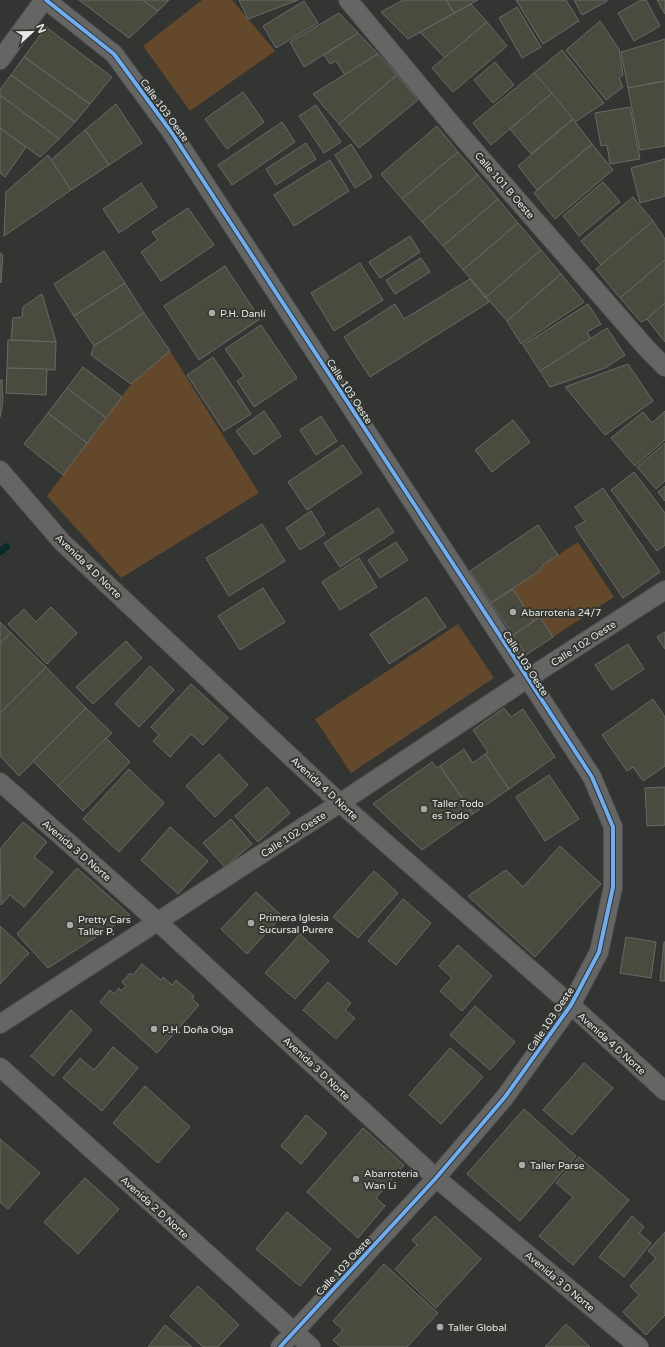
<svg xmlns="http://www.w3.org/2000/svg" width="665" height="1347" font-family="'Varela Round',sans-serif">
  <style>
    .green { fill: #63482b }
    .lines { fill: none; stroke-linecap: round; stroke-linejoin: round }
    .stream { stroke: #062c2a; stroke-width: 7 }
    .building { fill: #4b4a3f; stroke: #696a67 }
    .street-casing { stroke: #505150; stroke-width: 20 }
    .street { stroke: #656564; stroke-width: 18 }
    .cycleway-casing { stroke: #333631; stroke-width: 6 }
    .cycleway { stroke: #6dadf4; stroke-width: 4 }
    .poi-dot { fill: #a8aaa7; stroke: #333631; stroke-width: 1.5 }
    .labels { text-anchor: middle; stroke-width: 4; stroke-linejoin: round; paint-order: stroke }
    .street-label { font-size: 10px; fill: #e7e9e6; stroke: #333631 }
    .poi-label { font-size: 10px; fill: #e7e9e6; stroke: #333631; text-anchor: start }
  </style>
  <rect width="100%" height="100%" fill="#333532"/>
  <g class="green">
    <path d="M202,0H232L275,51L190,111L143,46Z"/>
    <path d="M170,351L259,493L121,578L47,496L131,384Z"/>
    <path d="M578,542L614,597L553,637L540,618L534,622L513,589L539,571L543,565Z"/>
    <path d="M458,624L494,678L351,773L315,719Z"/>
  </g>
  <g class="lines">
    <path class="stream" d="M0,552L6,547"/>
  </g>
  <g class="building">
    <path d="M79,0H143L158,11L129,38Z"/>
    <path d="M143,0H169L158,11Z"/>
    <path d="M239,0H298L248,19Z"/>
    <path d="M403,0H446L454,13L408,39L381,12Z"/>
    <path d="M446,0H478L454,13Z"/>
    <path d="M516,0H566L579,21L543,44Z"/>
    <path d="M574,0H607V1L582,15Z"/>
    <path d="M641,0H646L660,26L634,41L618,13Z"/>
    <path d="M657,0H665V14Z"/>
    <path d="M304,1L318,23L276,48L263,26Z"/>
    <path d="M471,4L487,22L445,58L420,32Z"/>
    <path d="M517,7L541,47L522,58L499,18Z"/>
    <path d="M339,13L358,33L304,67L290,42Z"/>
    <path d="M600,21L619,49L623,75L619,78L623,87L606,100L566,50Z"/>
    <path d="M487,22L507,46L453,92L432,68Z"/>
    <path d="M46,27L112,77L90,104L24,57Z"/>
    <path d="M358,33L378,54L345,75L336,61L330,64L324,55Z"/>
    <path d="M665,39V81L628,88L621,52Z"/>
    <path d="M562,50L604,103L575,122L534,73Z"/>
    <path d="M378,54L397,75L339,124L313,94Z"/>
    <path d="M24,57L90,104L75,122L11,75Z"/>
    <path d="M495,62L514,85L493,103L474,80Z"/>
    <path d="M534,73L552,93L491,145L473,123Z"/>
    <path d="M11,75L75,122L59,139L0,95V90Z"/>
    <path d="M397,75L418,100L359,148L339,124Z"/>
    <path d="M665,81V146L640,150L628,88Z"/>
    <path d="M243,92L264,122L227,149L205,119Z"/>
    <path d="M552,93L573,119L531,154L510,129Z"/>
    <path d="M0,95L59,139L40,157L0,128Z"/>
    <path d="M116,104L142,143L109,165L85,130Z"/>
    <path d="M316,105L341,142L324,153L299,116Z"/>
    <path d="M630,107L640,159L610,164L607,145L601,146L595,113Z"/>
    <path d="M573,119L592,144L537,190L518,166Z"/>
    <path d="M282,122L295,142L232,185L218,165Z"/>
    <path d="M437,126L458,152L402,199L381,174Z"/>
    <path d="M0,128L26,147L5,177L0,173Z"/>
    <path d="M85,130L109,165L71,190L51,160Z"/>
    <path d="M306,143L316,159L276,185L266,169Z"/>
    <path d="M351,144L372,177L355,188L335,155Z"/>
    <path d="M592,144L613,170L555,219L534,193Z"/>
    <path d="M458,152L478,175L422,222L402,199Z"/>
    <path d="M48,155L71,190L4,236L6,192Z"/>
    <path d="M665,159V196L640,203L631,168Z"/>
    <path d="M330,160L349,191L294,226L274,195Z"/>
    <path d="M478,175L498,199L443,246L422,222Z"/>
    <path d="M603,182L620,202L579,236L563,216Z"/>
    <path d="M141,183L157,207L119,233L103,209Z"/>
    <path d="M633,197L653,221L601,265L581,241Z"/>
    <path d="M498,199L518,223L463,270L443,246Z"/>
    <path d="M188,208L214,245L161,281L141,252L158,240L152,232Z"/>
    <path d="M653,221L665,239V260L620,298L596,269Z"/>
    <path d="M518,223L541,250L486,297L463,270Z"/>
    <path d="M410,236L420,252L380,278L369,262Z"/>
    <path d="M541,250L561,274L507,321L486,297Z"/>
    <path d="M104,251L125,283L74,316L54,284Z"/>
    <path d="M0,253L3,255L1,283L0,282Z"/>
    <path d="M421,258L430,272L395,294L386,280Z"/>
    <path d="M665,260V303L647,319L641,322L620,298Z"/>
    <path d="M360,263L383,300L334,331L311,293Z"/>
    <path d="M225,266L260,319L199,360L164,306Z"/>
    <path d="M561,274L584,302L521,344L507,321Z"/>
    <path d="M470,279L489,302L370,377L344,337L395,304L404,319Z"/>
    <path d="M125,283L144,313L94,346L74,316Z"/>
    <path d="M42,294L56,342L11,340L13,318L22,317L23,307Z"/>
    <path d="M665,303V342L647,319Z"/>
    <path d="M588,304L601,324L587,332L591,339L540,371L523,345Z"/>
    <path d="M144,313L170,351L131,384L91,355L94,346Z"/>
    <path d="M261,325L297,378L254,407L237,381L244,376L225,349Z"/>
    <path d="M607,328L625,355L605,368L550,387L540,371Z"/>
    <path d="M8,340L56,342L55,370L7,368Z"/>
    <path d="M213,357L251,414L224,431L187,375Z"/>
    <path d="M628,364L653,401L605,435L565,387Z"/>
    <path d="M83,367L122,397L106,418L67,388Z"/>
    <path d="M7,368L47,369L46,395L6,393Z"/>
    <path d="M2,379L3,402L0,417V381Z"/>
    <path d="M67,388L106,418L87,443L48,413Z"/>
    <path d="M264,411L281,436L254,455L236,431Z"/>
    <path d="M665,411V440L635,466L611,438L643,412L652,423Z"/>
    <path d="M48,413L87,443L63,475L24,444Z"/>
    <path d="M321,416L337,441L316,455L300,430Z"/>
    <path d="M513,420L530,442L492,472L475,450Z"/>
    <path d="M665,443V481L656,489L637,467Z"/>
    <path d="M343,445L362,473L307,510L288,482Z"/>
    <path d="M634,472L665,513V545L657,551L611,490Z"/>
    <path d="M665,486V501L658,492Z"/>
    <path d="M603,488L660,572L623,598L575,527L585,521L575,507Z"/>
    <path d="M378,508L394,532L340,567L324,543Z"/>
    <path d="M311,511L325,534L300,550L286,528Z"/>
    <path d="M262,524L285,561L229,596L206,558Z"/>
    <path d="M538,525L558,555L543,565L539,571L491,603L470,571Z"/>
    <path d="M396,542L408,560L380,578L368,560Z"/>
    <path d="M359,558L377,587L340,610L322,582Z"/>
    <path d="M263,588L285,622L240,650L218,616Z"/>
    <path d="M513,589L534,622L513,635L491,603Z"/>
    <path d="M426,597L446,627L389,664L370,634Z"/>
    <path d="M51,607L77,633L47,664L8,624L24,609L36,622Z"/>
    <path d="M540,617L553,637L526,655L513,635Z"/>
    <path d="M0,622L11,633L0,643Z"/>
    <path d="M665,632V649L657,637Z"/>
    <path d="M11,633L46,667L0,713V643Z"/>
    <path d="M126,641L142,658L93,704L76,687Z"/>
    <path d="M628,644L644,669L612,690L595,665Z"/>
    <path d="M150,666L174,690L139,727L115,704Z"/>
    <path d="M46,667L86,708L19,776L0,756V713Z"/>
    <path d="M191,684L228,718L203,745L191,734L170,757L153,741L159,735L151,727Z"/>
    <path d="M653,699L665,717V766L643,781L633,767L627,771L602,735Z"/>
    <path d="M86,708L112,733L58,786L33,761Z"/>
    <path d="M504,708L511,717L523,709L555,757L509,789L485,754L488,752L473,730Z"/>
    <path d="M106,738L130,762L83,811L58,786Z"/>
    <path d="M464,749L473,763L485,754L509,789L473,814L440,766Z"/>
    <path d="M219,754L248,785L215,817L186,786Z"/>
    <path d="M432,762L437,768L440,766L473,814L422,850L373,804Z"/>
    <path d="M129,769L164,803L119,852L83,819Z"/>
    <path d="M549,775L579,819L545,841L516,797Z"/>
    <path d="M267,787L290,813L258,842L235,816Z"/>
    <path d="M665,787V825L647,826L645,788Z"/>
    <path d="M231,819L252,844L225,867L203,843Z"/>
    <path d="M23,822L47,842L34,857L53,872L24,907L10,895L1,905L0,849Z"/>
    <path d="M170,827L208,861L178,894L141,860Z"/>
    <path d="M560,846L601,884L535,957L468,896L506,870L523,887Z"/>
    <path d="M77,868L130,915L48,968L17,934Z"/>
    <path d="M374,871L398,893L358,938L333,917Z"/>
    <path d="M256,892L282,916L247,954L221,929Z"/>
    <path d="M403,899L431,923L396,965L368,941Z"/>
    <path d="M0,926L29,953L0,984Z"/>
    <path d="M300,934L329,961L295,999L265,973Z"/>
    <path d="M626,937L656,942L651,978L620,973Z"/>
    <path d="M664,942H665V981H660Z"/>
    <path d="M458,945L492,976L462,1011L440,991L452,978L439,966Z"/>
    <path d="M142,964L161,980L163,977L172,985L176,980L194,996L192,999L199,1005L157,1053L100,1002L110,990L114,994L119,988L121,991L126,986L122,982L130,973L133,975Z"/>
    <path d="M328,982L351,1003L345,1010L355,1018L336,1039L303,1010Z"/>
    <path d="M475,1006L515,1042L490,1070L450,1035Z"/>
    <path d="M71,1010L92,1030L53,1076L31,1056Z"/>
    <path d="M113,1047L138,1068L102,1111L63,1078L80,1058L94,1070Z"/>
    <path d="M450,1048L483,1077L441,1124L409,1095Z"/>
    <path d="M584,1063L613,1088L572,1135L543,1110Z"/>
    <path d="M145,1086L190,1127L158,1163L113,1123Z"/>
    <path d="M524,1109L576,1156L520,1221L467,1174Z"/>
    <path d="M306,1115L327,1133L301,1164L281,1146Z"/>
    <path d="M363,1128L404,1165L376,1198L385,1206L358,1238L307,1192Z"/>
    <path d="M0,1139L40,1173L8,1209L0,1202Z"/>
    <path d="M579,1157L629,1200L573,1265L539,1236L573,1197L556,1183Z"/>
    <path d="M85,1178L119,1209L78,1254L44,1222Z"/>
    <path d="M287,1212L331,1249L300,1286L256,1249Z"/>
    <path d="M435,1216L481,1259L436,1308L395,1269L417,1245L412,1240Z"/>
    <path d="M632,1216L644,1227L639,1233L651,1243L624,1277L599,1257Z"/>
    <path d="M665,1232V1315L646,1335L623,1312L639,1295L630,1286L656,1258L648,1251Z"/>
    <path d="M384,1264L438,1313L407,1347H341L333,1340L343,1330L333,1321Z"/>
    <path d="M198,1286L239,1325L218,1347H203L170,1316Z"/>
    <path d="M566,1324L590,1347H545Z"/>
    <path d="M165,1325L192,1347H148Z"/>
  </g>
  <g class="lines">
    <g class="street-casing">
      <g id="street">
        <path d="M46,0L114,54L172,133L592,777L613,827V887L599,952L571,1005L505,1097L436,1178L280,1347"/>
        <path d="M348,0L459,133L648,350L665,367"/>
        <path d="M0,60L44,0"/>
        <path d="M0,470L62,542L340,803L571,1005L665,1091"/>
        <path d="M0,782L158,922L436,1178L639,1347"/>
        <path d="M0,1024L340,803L527,679L665,590"/>
        <path d="M0,1067L311,1347"/>
      </g>
    </g>
    <use href="#street" class="street"/>
    <g class="cycleway-casing">
      <path id="cycleway" d="M46,0L114,54L172,133L592,777L613,827V887L599,952L571,1005L505,1097L436,1178L280,1347"/>
    </g>
    <use href="#cycleway" class="cycleway"/>
  </g>
  <g class="poi-dot">
    <circle cx="212" cy="313" r="4"/>
    <circle cx="513" cy="612" r="4"/>
    <circle cx="424" cy="809" r="4"/>
    <circle cx="251" cy="923" r="4"/>
    <circle cx="70" cy="925" r="4"/>
    <circle cx="154" cy="1029" r="4"/>
    <circle cx="522" cy="1165" r="4"/>
    <circle cx="356" cy="1179" r="4"/>
    <circle cx="440" cy="1327" r="4"/>
  </g>
  <g class="labels">
    <g class="street-label">
      <text transform="translate(165 110) rotate(54)" y="4">Calle 103 Oeste</text>
      <text transform="translate(505 185) rotate(49)" y="4">Calle 101 B Oeste</text>
      <text transform="translate(350 391) rotate(57)" y="4">Calle 103 Oeste</text>
      <text transform="translate(89 566) rotate(44)" y="4">Avenida 4 D Norte</text>
      <text transform="translate(583 643) rotate(-33)" y="4">Calle 102 Oeste</text>
      <text transform="translate(526 663) rotate(57)" y="4">Calle 103 Oeste</text>
      <text transform="translate(325 788) rotate(43)" y="4">Avenida 4 D Norte</text>
      <text transform="translate(293 834) rotate(-33)" y="4">Calle 102 Oeste</text>
      <text transform="translate(77 850) rotate(41)" y="4">Avenida 3 D Norte</text>
      <text transform="translate(550 1019) rotate(-56)" y="4">Calle 103 Oeste</text>
      <text transform="translate(612 1043) rotate(42)" y="4">Avenida 4 D Norte</text>
      <text transform="translate(317 1068) rotate(43)" y="4">Avenida 3 D Norte</text>
      <text transform="translate(155 1207) rotate(42)" y="4">Avenida 2 D Norte</text>
      <text transform="translate(343 1266) rotate(-47)" y="4">Calle 103 Oeste</text>
      <text transform="translate(560 1281) rotate(40)" y="4">Avenida 3 D Norte</text>
    </g>
    <g class="poi-label">
      <text x="220" y="317">P.H. Danlí</text>
      <text x="521" y="616">Abarroteria 24/7</text>
      <text x="432" y="807">Taller Todo<tspan x="432" dy="12">es Todo</tspan></text>
      <text x="259" y="921">Primera Iglesia<tspan x="259" dy="12">Sucursal Purere</tspan></text>
      <text x="78" y="923">Pretty Cars<tspan x="78" dy="12">Taller P.</tspan></text>
      <text x="162" y="1033">P.H. Doña Olga</text>
      <text x="530" y="1169">Taller Parse</text>
      <text x="364" y="1177">Abarroteria<tspan x="364" dy="12">Wan Li</tspan></text>
      <text x="448" y="1331">Taller Global</text>
    </g>
  </g>
  <g transform="translate(32 32) rotate(68)" stroke="#333631" stroke-width="3" paint-order="stroke">
  <path d="M0-3L7 15L0 10L-7 15Z" fill="#e7e9e6"/>
  <text y="-6" font-size="11" font-weight="bold" text-anchor="middle" fill="#e7e9e6">N</text>
  </g>
</svg>
